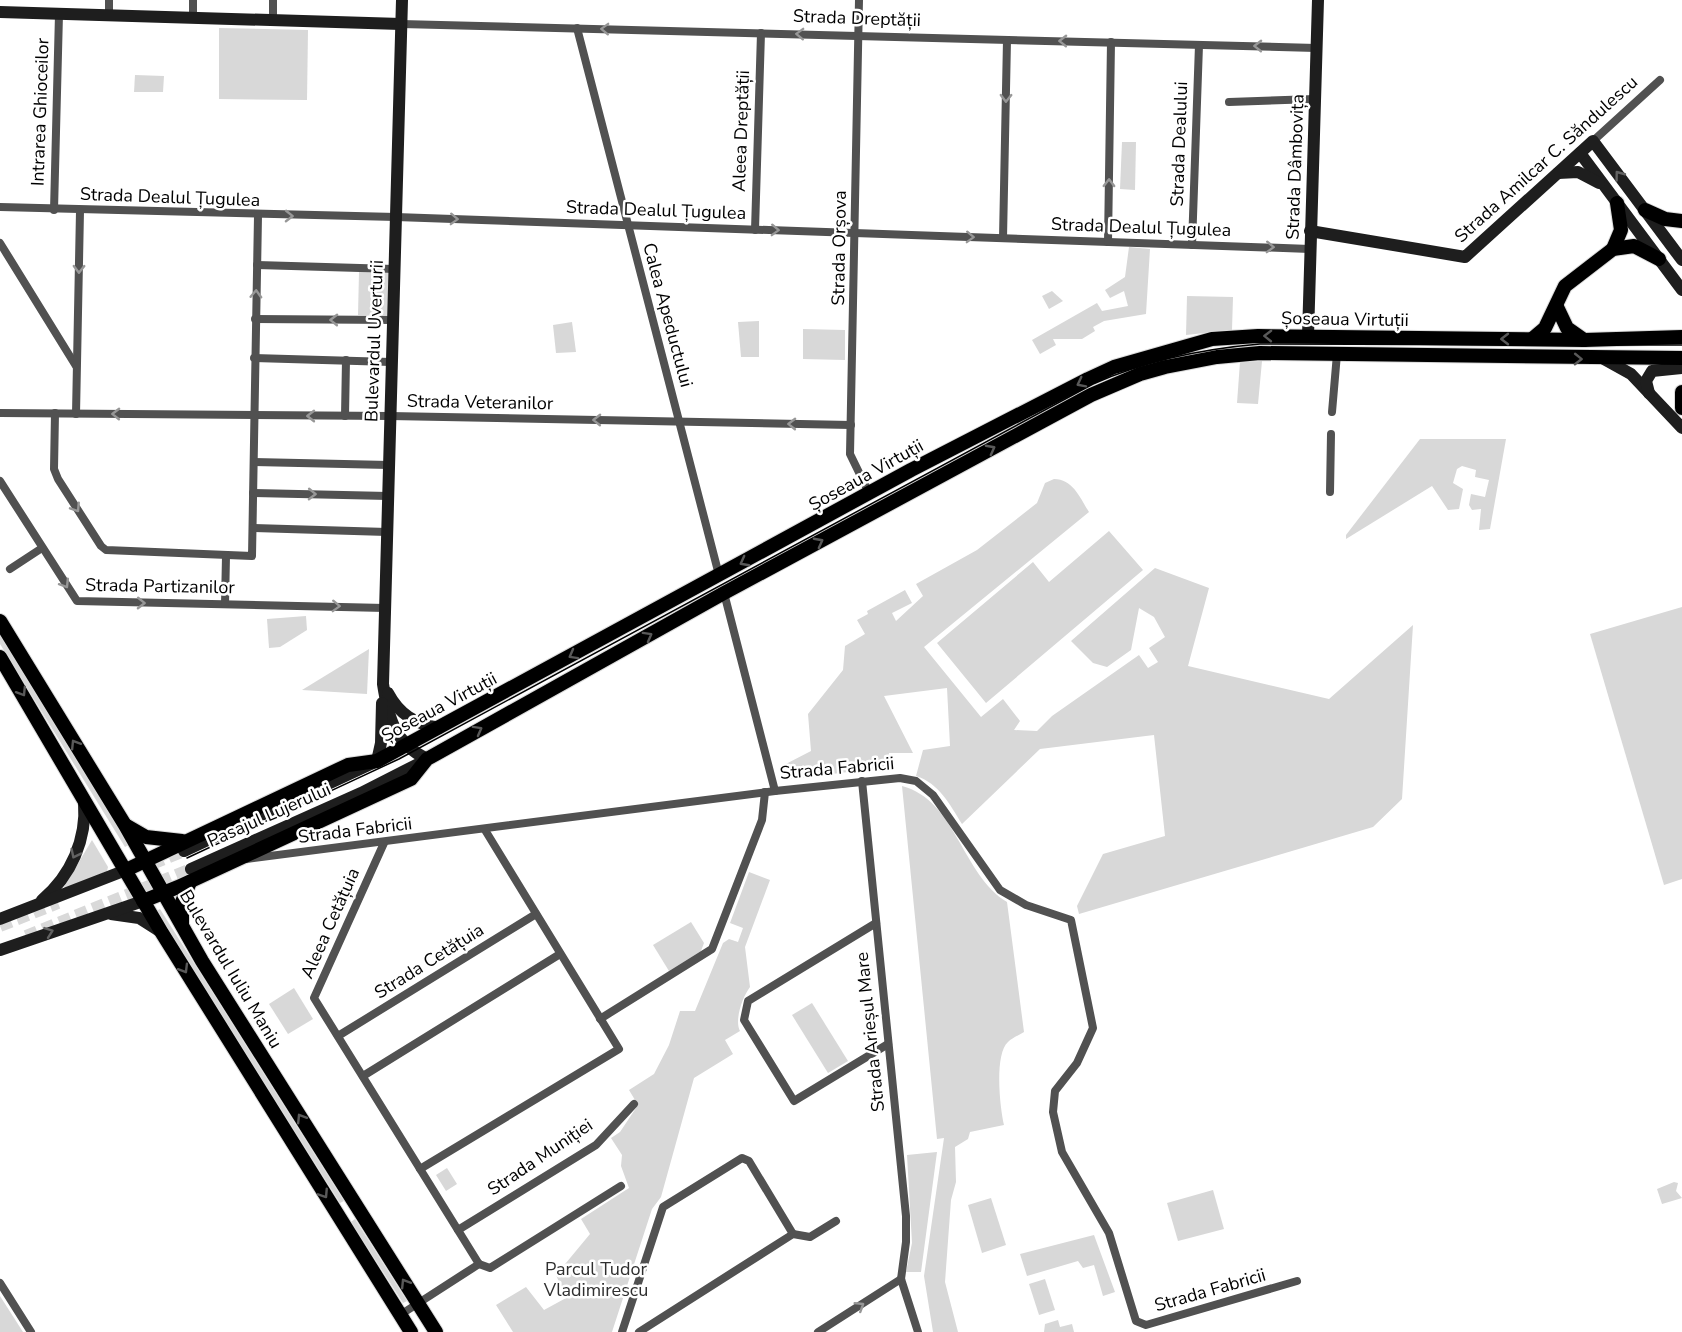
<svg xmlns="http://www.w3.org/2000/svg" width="1682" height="1332" font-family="'Nunito Sans',sans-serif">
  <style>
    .green { fill: #d8d8d8 }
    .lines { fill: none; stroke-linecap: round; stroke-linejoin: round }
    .secondary-tunnel { stroke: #d9d9d9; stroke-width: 12; stroke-dasharray: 12 6; stroke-linecap: butt }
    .primary-casing { stroke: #dbdbdb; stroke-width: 16 }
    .street { stroke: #515151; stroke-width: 8 }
    .secondary { stroke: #1e1e1e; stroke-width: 12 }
    .primary { stroke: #000; stroke-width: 14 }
    .tram { stroke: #000; stroke-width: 1.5 }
    .oneway { stroke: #979797 }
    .oneway2 { stroke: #626262 }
    .oneway3 { stroke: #595959 }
    .labels { text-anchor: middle; stroke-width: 5; stroke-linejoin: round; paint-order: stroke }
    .street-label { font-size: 18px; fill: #000; stroke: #fff }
    .park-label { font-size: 18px; fill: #2f2f2f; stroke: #fff }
  </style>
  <rect width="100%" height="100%" fill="#fff"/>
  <g class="green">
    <path d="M219,28L308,30L307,100L219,99Z"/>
    <path d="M135,75L164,76L163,92H134Z"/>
    <path d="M1122,142H1136L1135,190L1120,189Z"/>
    <path d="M1129,247L1150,249L1146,314L1104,321L1093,327L1095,331L1082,339H1053L1056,345L1040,354L1032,340L1097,303L1102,311L1128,306L1124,291L1110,298L1105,290L1125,277Z"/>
    <path d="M359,272L391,273L390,316L358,315Z"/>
    <path d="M1052,291L1063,301L1049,309L1042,296Z"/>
    <path d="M1187,296L1233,297L1232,330L1186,335Z"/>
    <path d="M759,321V357H741L738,322Z"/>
    <path d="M572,322L576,352L556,353L553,325Z"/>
    <path d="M803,329L845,330V360L803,359Z"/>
    <path d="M1262,361L1258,404L1237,403L1240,362Z"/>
    <path d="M1420,439H1506L1490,529L1479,530L1481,509L1472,510L1469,505L1471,494L1485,497L1489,480L1475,477L1476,470L1462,466L1457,469L1453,483L1463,489L1459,509L1448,510L1432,486L1346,539V535Z"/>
    <path d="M1054,479C1073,479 1080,498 1089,512L924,647L981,717L1003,699L1020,721L1014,730L1037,731L1052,716L1139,655L1148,668L1158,662L1149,648L1165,637L1154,617L1139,608L1131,650L1107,667L1093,663L1071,641L1155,568L1209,588L1188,666L1329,699L1413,625L1402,799L1373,827L1079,914L1077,906L1103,854L1165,836L1154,735L1040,749L962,824C950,805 939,783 916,776L923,750L950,746L947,688L884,696L913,753H889L888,767L784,780L780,767L811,751L808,714L843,670L845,646L865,634L857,620L868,614L867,611L905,590L912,603L892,613L896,621L923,596L916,584L977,550L1037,503L1045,483Z"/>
    <path d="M1109,531L1143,570L986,703L937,643L1033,562L1049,582Z"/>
    <path d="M1682,607V879L1664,885L1590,634Z"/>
    <path d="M306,616L307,630L280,647L269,648L267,619Z"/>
    <path d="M0,632L130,844L125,847L0,644Z"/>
    <path d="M369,649L367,694L302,690Z"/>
    <path d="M902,786C956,800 962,875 1007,902L1024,1032C1019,1035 1012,1038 1008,1042C994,1054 1000,1109 1004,1125L970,1132L968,1139L955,1147L956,1182L951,1200L945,1282L958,1332H933L924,1276L944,1138L937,1139Z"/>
    <path d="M92,840L108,867L107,871L66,890L64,887Z"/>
    <path d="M749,872L770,880L745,947L750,987C743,996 734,1020 740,1031L725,1040L733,1054L694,1078L661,1197L652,1209L612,1332H513L496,1305L526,1287L544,1310L566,1298L556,1275L590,1234L581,1219L629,1188L621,1166L622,1155L611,1138L620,1132L638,1105L629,1090L654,1074L669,1045L680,1011H695L723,943L729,939L738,942L743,928L730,923Z"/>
    <path d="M160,909L344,1201L340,1203L156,911Z"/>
    <path d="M691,922L704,943L701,951L669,971L653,945Z"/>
    <path d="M294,988L313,1019L288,1034L269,1004Z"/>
    <path d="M812,1003L848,1061L828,1073L792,1015Z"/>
    <path d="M937,1152L921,1272H906L912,1243L907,1155Z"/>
    <path d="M447,1168L457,1184L446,1191L436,1175Z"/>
    <path d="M1674,1182L1678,1183L1676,1191L1682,1198L1662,1204L1657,1189Z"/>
    <path d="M1213,1190L1224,1229L1178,1241L1167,1203Z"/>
    <path d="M991,1198L1006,1245L982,1253L968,1205Z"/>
    <path d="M355,1219L407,1301L403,1303L351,1222Z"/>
    <path d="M1094,1235L1115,1292L1103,1296L1094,1265L1083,1268L1078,1261L1027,1276L1020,1254Z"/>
    <path d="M1045,1279L1055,1310L1039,1315L1029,1284Z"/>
    <path d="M0,1296L23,1332H0Z"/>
    <path d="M1058,1320L1060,1327L1072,1324L1074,1332H1044L1045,1324Z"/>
  </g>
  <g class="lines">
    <g class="secondary-tunnel">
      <path d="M152,864L184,851"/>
      <path d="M0,926L58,903"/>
      <path d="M26,936L191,869"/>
    </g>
    <g class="primary-casing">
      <g id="primary">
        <path d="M1645,210L1665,219L1682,221"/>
        <path d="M1613,249L1621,230L1617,203"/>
        <path d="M1557,307L1567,328L1584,340"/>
        <path d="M1532,339L1545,328L1565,286L1613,249L1634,246L1659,259"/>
        <path d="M1682,392V408"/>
        <path d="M0,621L125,825L202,961L436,1332"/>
        <path d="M0,657L162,933L411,1332"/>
        <path d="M127,826L146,837L182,841"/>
        <path d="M126,870L348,765L377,761L911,470L1088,379L1114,367L1212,339L1258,336L1584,340L1682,337"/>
        <path d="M143,901L178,887L411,779L427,759L724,593L1091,395L1140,374L1165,367L1217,357L1260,353L1682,358"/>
        <path d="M182,924V902L190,882"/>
      </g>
    </g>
    <g class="street">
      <path d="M859,0L850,454L869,493"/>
      <path d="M109,15V0"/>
      <path d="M193,18V0"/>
      <path d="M273,20V0"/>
      <path d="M401,24L1316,48"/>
      <path d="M577,28L719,575"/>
      <path d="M1229,102L1315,99"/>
      <path d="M1593,141L1660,80"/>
      <path d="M0,207L396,217L1310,249"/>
      <path d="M54,210L59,14"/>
      <path d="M755,230L761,33"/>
      <path d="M1003,238L1007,40"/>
      <path d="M1108,242L1111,42"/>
      <path d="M0,243L76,366"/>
      <path d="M1192,245L1199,45"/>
      <path d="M257,265L394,269"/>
      <path d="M255,319L393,320"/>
      <path d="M254,358L391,362"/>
      <path d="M1332,412L1337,354"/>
      <path d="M0,413L390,416L851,425"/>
      <path d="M55,413L54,469L58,479L101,546L106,550L252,556L258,216"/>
      <path d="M76,414L80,211"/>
      <path d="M345,416L346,360"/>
      <path d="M254,462L389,465"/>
      <path d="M0,481L77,601L385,608"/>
      <path d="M1330,492L1331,434"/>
      <path d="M253,493L388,496"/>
      <path d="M253,528L387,532"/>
      <path d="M10,569L42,548"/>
      <path d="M724,593L775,791"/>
      <path d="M225,604L226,556"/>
      <path d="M862,781L906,1216V1242L901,1279L918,1332"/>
      <path d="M384,843L314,998L479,1264"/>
      <path d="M246,859L775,791L900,778L916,781L933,795L1000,890L1026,905L1071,920L1093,1028L1077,1063L1055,1091L1053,1112L1062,1152L1109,1233L1136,1321L1146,1325L1297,1281"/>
      <path d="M876,923L748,1001L744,1020L794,1101L888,1044"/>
      <path d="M600,1019L712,949L762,820L765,792"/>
      <path d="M338,1036L536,914"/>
      <path d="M363,1076L560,954"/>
      <path d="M420,1169L619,1049L485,830"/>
      <path d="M458,1230L596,1145L634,1104"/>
      <path d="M479,1264L490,1268L621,1186"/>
      <path d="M0,1283L31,1332"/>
      <path d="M400,1315L479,1264"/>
      <path d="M622,1332L663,1207L742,1158L749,1161L793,1234"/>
      <path d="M639,1332L793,1234L810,1237L836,1221"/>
      <path d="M818,1332L901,1279"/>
    </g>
    <g class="secondary">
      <path d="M402,0L383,684C388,717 395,744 427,759"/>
      <path d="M0,12L401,24"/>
      <path d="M1580,153L1682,290"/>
      <path d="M1558,173L1578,172L1599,183"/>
      <path d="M1310,231L1465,257L1593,141L1682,260"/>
      <path d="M1308,336L1318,0"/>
      <path d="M1604,359L1631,374L1682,428"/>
      <path d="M1649,393L1646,381L1652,371L1682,368"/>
      <path d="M388,693C399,714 415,724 439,728"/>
      <path d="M184,851L377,761L381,743L382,703"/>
      <path d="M191,869L361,793L424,761"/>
      <path d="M42,900C71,876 87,839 84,802"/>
      <path d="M111,914L139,918L161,932"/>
      <path d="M0,919L126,870"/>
      <path d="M0,950L143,901"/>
    </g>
    <use href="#primary" class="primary"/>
    <path class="tram" d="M187,858L399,759L1093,384C1147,360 1201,349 1260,344L1682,345"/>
  </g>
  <defs><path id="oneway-chevron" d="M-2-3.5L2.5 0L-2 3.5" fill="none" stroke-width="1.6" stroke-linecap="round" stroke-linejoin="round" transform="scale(1.5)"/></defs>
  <g class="oneway">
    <use href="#oneway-chevron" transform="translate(605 29) rotate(-178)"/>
    <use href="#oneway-chevron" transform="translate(800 34) rotate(-178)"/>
    <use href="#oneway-chevron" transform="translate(1063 41) rotate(-179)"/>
    <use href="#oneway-chevron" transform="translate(1258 46) rotate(-179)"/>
    <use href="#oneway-chevron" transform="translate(1006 98) rotate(91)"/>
    <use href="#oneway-chevron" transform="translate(1109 183) rotate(-89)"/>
    <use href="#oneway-chevron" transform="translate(289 216) rotate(1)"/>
    <use href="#oneway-chevron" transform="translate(454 219) rotate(2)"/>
    <use href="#oneway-chevron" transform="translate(775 230) rotate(2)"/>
    <use href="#oneway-chevron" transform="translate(970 237) rotate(2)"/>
    <use href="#oneway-chevron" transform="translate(1270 247) rotate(2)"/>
    <use href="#oneway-chevron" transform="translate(79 269) rotate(91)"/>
    <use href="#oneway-chevron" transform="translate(256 294) rotate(-88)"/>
    <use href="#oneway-chevron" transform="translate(334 320) rotate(-179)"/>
    <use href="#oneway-chevron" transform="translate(116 414) rotate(-179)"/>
    <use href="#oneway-chevron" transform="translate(311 416) rotate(-180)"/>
    <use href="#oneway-chevron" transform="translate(597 420) rotate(-179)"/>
    <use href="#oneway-chevron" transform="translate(792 424) rotate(-179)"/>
    <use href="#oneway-chevron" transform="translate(312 494) rotate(1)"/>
    <use href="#oneway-chevron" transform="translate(76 508) rotate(57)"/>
    <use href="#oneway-chevron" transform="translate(65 584) rotate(58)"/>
    <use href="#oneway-chevron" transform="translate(141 603) rotate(1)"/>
    <use href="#oneway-chevron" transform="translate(336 606) rotate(2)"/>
    <use href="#oneway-chevron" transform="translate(860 1306) rotate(-32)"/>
  </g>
  <g class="oneway2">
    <use href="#oneway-chevron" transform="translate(1619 175) rotate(-127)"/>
    <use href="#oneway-chevron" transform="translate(75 854) rotate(116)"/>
    <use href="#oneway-chevron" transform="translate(49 932) rotate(-20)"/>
  </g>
  <g class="oneway3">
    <use href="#oneway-chevron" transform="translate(1268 336) rotate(-179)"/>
    <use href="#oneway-chevron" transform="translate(1505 339) rotate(-180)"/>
    <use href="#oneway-chevron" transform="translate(1578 359) rotate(1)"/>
    <use href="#oneway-chevron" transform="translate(1081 383) rotate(153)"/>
    <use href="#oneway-chevron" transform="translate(991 449) rotate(-28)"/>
    <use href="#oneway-chevron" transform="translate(819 542) rotate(-28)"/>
    <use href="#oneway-chevron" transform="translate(744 562) rotate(152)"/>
    <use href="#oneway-chevron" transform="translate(648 636) rotate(-29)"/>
    <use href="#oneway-chevron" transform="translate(573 655) rotate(151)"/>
    <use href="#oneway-chevron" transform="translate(22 692) rotate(58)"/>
    <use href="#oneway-chevron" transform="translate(478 730) rotate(-29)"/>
    <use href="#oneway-chevron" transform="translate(75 744) rotate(-122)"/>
    <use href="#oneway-chevron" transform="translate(184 969) rotate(59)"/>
    <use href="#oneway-chevron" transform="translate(301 1118) rotate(-122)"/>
    <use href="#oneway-chevron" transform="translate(324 1194) rotate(57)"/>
    <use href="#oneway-chevron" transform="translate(405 1283) rotate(-122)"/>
  </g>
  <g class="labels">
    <g class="street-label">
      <text transform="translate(857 18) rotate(2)" y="6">Strada Dreptății</text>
      <text transform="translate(40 112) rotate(-88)" y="6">Intrarea Ghioceilor</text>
      <text transform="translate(741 131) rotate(-88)" y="6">Aleea Dreptății</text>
      <text transform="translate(1179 144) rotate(-88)" y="6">Strada Dealului</text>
      <text transform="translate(1546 159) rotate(-42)" y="6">Strada Amilcar C. Săndulescu</text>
      <text transform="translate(1295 167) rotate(-88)" y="6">Strada Dâmbovița</text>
      <text transform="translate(170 197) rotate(2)" y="6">Strada Dealul Țugulea</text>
      <text transform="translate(656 210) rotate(2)" y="6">Strada Dealul Țugulea</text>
      <text transform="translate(1141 227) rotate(2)" y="6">Strada Dealul Țugulea</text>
      <text transform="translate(839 248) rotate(-89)" y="6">Strada Orșova</text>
      <text transform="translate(668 315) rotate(75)" y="6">Calea Apeductului</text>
      <text transform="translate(1345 319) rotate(1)" y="6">Șoseaua Virtuții</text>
      <text transform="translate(374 341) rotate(-88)" y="6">Bulevardul Uverturii</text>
      <text transform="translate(480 402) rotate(1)" y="6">Strada Veteranilor</text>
      <text transform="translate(866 475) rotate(-29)" y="6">Șoseaua Virtuții</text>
      <text transform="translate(160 586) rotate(1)" y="6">Strada Partizanilor</text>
      <text transform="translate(439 707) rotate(-28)" y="6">Șoseaua Virtuții</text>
      <text transform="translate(837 768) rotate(-5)" y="6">Strada Fabricii</text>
      <text transform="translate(269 815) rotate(-24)" y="6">Pasajul Lujerului</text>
      <text transform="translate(355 830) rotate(-7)" y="6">Strada Fabricii</text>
      <text transform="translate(330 923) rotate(-66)" y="6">Aleea Cetățuia</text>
      <text transform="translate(429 961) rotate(-32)" y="6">Strada Cetățuia</text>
      <text transform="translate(231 969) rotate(59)" y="6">Bulevardul Iuliu Maniu</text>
      <text transform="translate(870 1032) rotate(-96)" y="6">Strada Arieșul Mare</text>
      <text transform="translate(540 1157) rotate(-34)" y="6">Strada Muniției</text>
      <text transform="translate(1210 1290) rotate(-16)" y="6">Strada Fabricii</text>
    </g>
    <g class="park-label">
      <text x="596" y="1275">Parcul Tudor<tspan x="596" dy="21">Vladimirescu</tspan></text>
    </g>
  </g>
</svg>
